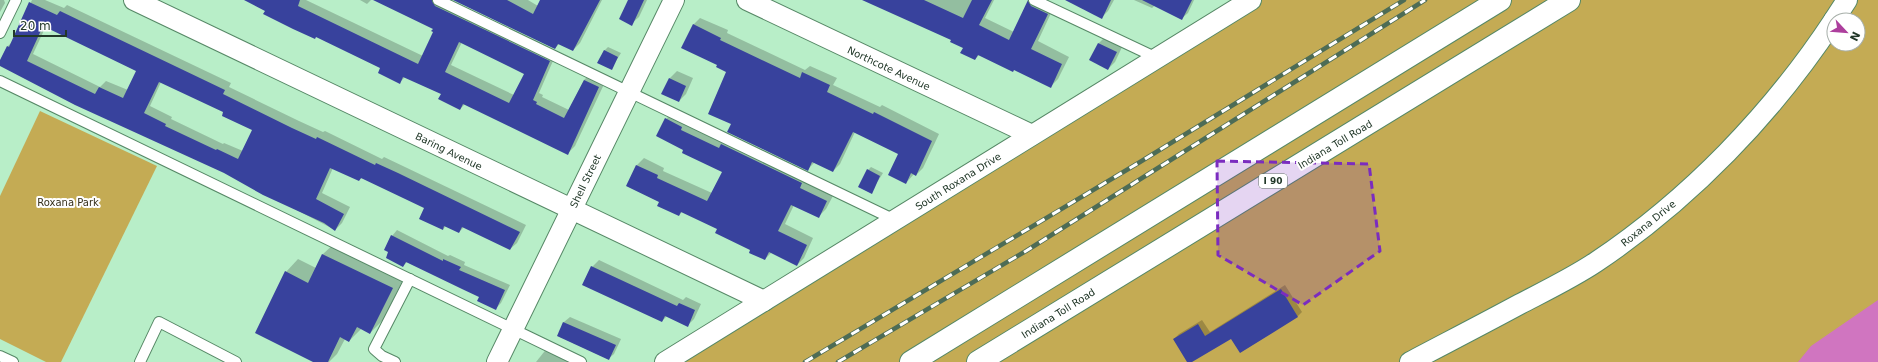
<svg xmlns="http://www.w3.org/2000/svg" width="1878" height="362" font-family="'DejaVu Sans',sans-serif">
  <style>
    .green { fill: #c4ab54; fill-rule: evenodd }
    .water { fill: #d075c0 }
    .shadow { fill: #0003; fill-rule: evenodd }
    .building { fill: #38429d; fill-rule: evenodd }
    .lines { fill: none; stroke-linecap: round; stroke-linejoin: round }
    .service-casing { stroke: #568866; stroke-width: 12 }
    .minor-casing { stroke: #568866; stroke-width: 22 }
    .motorway-casing { stroke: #568866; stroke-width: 24 }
    .service { stroke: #fff; stroke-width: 10 }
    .minor { stroke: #fff; stroke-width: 20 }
    .motorway { stroke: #fff; stroke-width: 22 }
    .rail-casing { stroke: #4d6c56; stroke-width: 4.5 }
    .rail { stroke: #fff; stroke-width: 3; stroke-dasharray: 9; stroke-linecap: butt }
    .marked { fill: #7b2cbf; fill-opacity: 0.2; stroke: #7b2cbf; stroke-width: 3; stroke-dasharray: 8 5; stroke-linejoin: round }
    .labels { text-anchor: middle; stroke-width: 4; stroke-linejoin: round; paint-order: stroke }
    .shield { fill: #fff; stroke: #647469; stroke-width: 1 }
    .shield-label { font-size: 9px; font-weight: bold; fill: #223829 }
    .street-label { font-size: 10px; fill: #223829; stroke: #fff }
    .park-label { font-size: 10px; fill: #36301b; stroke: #fff }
  </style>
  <rect width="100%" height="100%" fill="#b8eec8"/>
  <g class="green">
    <path d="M1251,0H1878V356L1871,362H665ZM1834,20H1858V44H1834Z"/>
    <path d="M40,111L157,166L61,362H46L0,339V196Z"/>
  </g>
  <path class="water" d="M1878,300V362H1798L1811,346Z"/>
  <g class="shadow">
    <path d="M0,0H4L5,3L0,12Z"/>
    <path d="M32,0H45L64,8L67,5L231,83L229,87L299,121L323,132L325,131L382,159L384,157L405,167L526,225L517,243L510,249L464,227L459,232L446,226L443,229L426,207L362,178L359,180L333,168L322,193L350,207L342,223L335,230L224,172L0,65L8,46L12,42ZM46,26L137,71L128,90L106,81L100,87L33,54ZM161,82L225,112L253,130L243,151L224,143L223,144L171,119L172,117L150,106Z"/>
    <path d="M246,0H306L423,56L434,32V28L377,0H444L556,54L539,93L543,95L542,97L569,110L584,80L591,73L606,80L575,146L568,153L465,104L460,109L442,94L405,77L399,83L381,68ZM462,42L525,74L514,95L451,65Z"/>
    <path d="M360,0H371L367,4Z"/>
    <path d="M455,0H528L538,6L541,0H602L580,43L573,50L560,43L555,48Z"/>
    <path d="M629,0H647L639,17L631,24Z"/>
    <path d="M864,0H994L985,18L1014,32L1024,10L1031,3L1051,13L1038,41L1069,57L1058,79L1051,86L1014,69L979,55L975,59L964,48L953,40Z"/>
    <path d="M1067,0H1114L1108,11L1102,17Z"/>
    <path d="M1134,0H1194L1188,13L1181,19L1155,5L1152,8Z"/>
    <path d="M700,18L728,30L727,33L805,70L810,66L837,78L833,85L880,107L882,105L939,134L923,168L916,175L914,174L906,183L899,153L855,132L840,164L833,171L815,162L807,170L732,124L727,71L718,65L693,25Z"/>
    <path d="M1106,36L1123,45L1115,62L1108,69L1099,43Z"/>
    <path d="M608,47L621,53L611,69L604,51Z"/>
    <path d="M677,71L693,78L686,94L679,101L670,78Z"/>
    <path d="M673,112L834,194L826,209L819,216L794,205L785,224L813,238L804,258L797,265L772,252L765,259L718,229L683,211L679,215L660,202L627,186L637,165L644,158L664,168L663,171L712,193L723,172L684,149L666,119Z"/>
    <path d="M871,167L883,173L871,192L868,170Z"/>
    <path d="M397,230L448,256L450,255L465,262L464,265L510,285L501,303L496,308L480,296L407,262L403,266L392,236Z"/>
    <path d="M336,242L405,276L383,320L370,333L362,328L349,341L345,339L337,354L329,362H316L286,272L298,259L316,268L323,254Z"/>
    <path d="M599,260L683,300L686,297L701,304L694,319L687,326L667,316L662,321L592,267Z"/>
    <path d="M1285,285L1302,312L1298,316L1241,352L1231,337L1188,362L1174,339L1179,334L1202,320L1210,332Z"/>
    <path d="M570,317L621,339L614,354L608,359L558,336L564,322Z"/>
    <path d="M548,347L582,362H536Z"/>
  </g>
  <g class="building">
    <path d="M244,0H300L298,6L418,64L433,32L431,31L433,29L373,0H432L435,6L550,61L533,100L537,102L536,104L564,118L584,80L599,87L568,155L463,104L460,110L438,99L441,94L403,77L400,84L378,73L380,68L316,37L315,39L293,29L263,14L265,11ZM459,42L524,74L509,103L445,72Z"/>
    <path d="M453,0H507L533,14L540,0H600L573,51L558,44L555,49Z"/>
    <path d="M628,0H644L632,26L619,19Z"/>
    <path d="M862,0H924L963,18L972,0H992L979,25L1009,40L1028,0L1031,6L1048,14L1031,49L1062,64L1051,88L1014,70L1013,72L978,55L975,60L960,53L963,48L950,42L951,40Z"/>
    <path d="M1065,0H1111L1102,19Z"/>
    <path d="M1142,0H1192L1182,20Z"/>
    <path d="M29,2L57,15L60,11L225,90L223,94L292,128L316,139L317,137L375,165L376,163L398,173L520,232L510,250L462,227L459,233L444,226L443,230L419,219L424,208L361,178L359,181L330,168L316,199L344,214L335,231L324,223L263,195L224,173L75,105L0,66V60L7,46L9,47ZM43,26L136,71L123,98L99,87L95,94L27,61ZM159,82L223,112L222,116L252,130L238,159L217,149L216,150L165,126L166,124L144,113Z"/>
    <path d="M693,24L721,38L720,40L800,78L802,72L830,85L827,92L873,114L874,112L932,141L916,176L911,173L906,184L888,175L898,154L853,132L833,172L812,162L808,171L727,132L731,124L708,114L726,72L716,67L717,65L681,48Z"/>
    <path d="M1098,43L1117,52L1108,70L1089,60Z"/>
    <path d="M604,50L618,57L612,70L597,63Z"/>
    <path d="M669,78L686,86L679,102L661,94Z"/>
    <path d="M665,118L682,127L681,130L719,148L721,144L802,183L800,188L827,201L819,218L791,205L778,231L807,245L797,266L769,252L765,260L749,253L750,250L715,233L717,229L681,212L679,216L657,206L659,202L626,186L636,165L658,175L657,178L707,201L722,172L682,153L683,150L656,136Z"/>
    <path d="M867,169L880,176L872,194L858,187Z"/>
    <path d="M391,235L443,261V259L461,267L459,270L505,290L496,310L477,301L479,297L462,289L406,262L403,267L386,258L388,252L384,250Z"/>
    <path d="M322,254L393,288L370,334L357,327L349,342L340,337L328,362H313L255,333L285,271L308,283Z"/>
    <path d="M591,266L677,306L679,303L695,310L688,327L665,316L662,322L582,285Z"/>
    <path d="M1281,289L1298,317L1240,353L1231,339L1192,362H1187L1173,339L1198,324L1205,336Z"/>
    <path d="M563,322L616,345L609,360L557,336Z"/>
  </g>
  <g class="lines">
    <g class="service-casing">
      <g id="service">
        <path d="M438,0L895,220"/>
        <path d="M1034,0L1157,58"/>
        <path d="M0,33L16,0"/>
        <path d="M0,81L581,362"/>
        <path d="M0,356L13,362"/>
        <path d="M140,362L159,322L236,362"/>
        <path d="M395,362L382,356L374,349L410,279"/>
      </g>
    </g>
    <g class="minor-casing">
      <g id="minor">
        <path d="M134,0L764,301"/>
        <path d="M747,0L1032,135"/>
        <path d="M1834,20L1847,0"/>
        <path d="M497,362L674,0"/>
        <path d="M665,362L1251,0"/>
        <path d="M1410,362C1446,343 1483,324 1520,304C1545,291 1572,278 1596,262C1690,199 1772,114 1834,20"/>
      </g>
    </g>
    <g class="motorway-casing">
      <g id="motorway">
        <path d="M911,362L1500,0"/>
        <path d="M978,362L1569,0"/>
      </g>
    </g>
    <use href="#service" class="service"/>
    <use href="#minor" class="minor"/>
    <use href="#motorway" class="motorway"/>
    <g class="rail-casing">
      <g id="rail">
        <path d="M805,362L1140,162L1404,0"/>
        <path d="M838,362L1026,251L1425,0"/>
      </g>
    </g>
    <use href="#rail" class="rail"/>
  </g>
  <path class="marked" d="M1217,161L1369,164L1380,251L1303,305L1218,255Z"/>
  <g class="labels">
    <rect class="shield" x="1259" y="174" width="28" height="14" rx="3"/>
    <g class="shield-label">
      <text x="1273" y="184">I 90</text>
    </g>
    <g class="street-label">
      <text transform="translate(889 68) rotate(25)" y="4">Northcote Avenue</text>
      <text transform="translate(1335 144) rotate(-31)" y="4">Indiana Toll Road</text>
      <text transform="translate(449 151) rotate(26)" y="4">Baring Avenue</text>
      <text transform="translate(585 181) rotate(-64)" y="4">Shell Street</text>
      <text transform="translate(958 181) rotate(-32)" y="4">South Roxana Drive</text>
      <text transform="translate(1648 223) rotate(-39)" y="4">Roxana Drive</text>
      <text transform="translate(1058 313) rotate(-32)" y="4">Indiana Toll Road</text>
    </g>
    <g class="park-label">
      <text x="68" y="206">Roxana Park</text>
    </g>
  </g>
  <g transform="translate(1846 32) rotate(116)"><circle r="19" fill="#ffffff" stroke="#a7afa9"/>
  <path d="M0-3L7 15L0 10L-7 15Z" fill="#ad3f9d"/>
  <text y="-6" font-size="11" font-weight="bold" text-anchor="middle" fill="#223829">N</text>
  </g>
  <path d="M14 30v6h52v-6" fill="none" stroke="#223829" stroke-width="2"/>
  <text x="20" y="30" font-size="12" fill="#223829" stroke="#ffffff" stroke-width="3" paint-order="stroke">20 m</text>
</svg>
